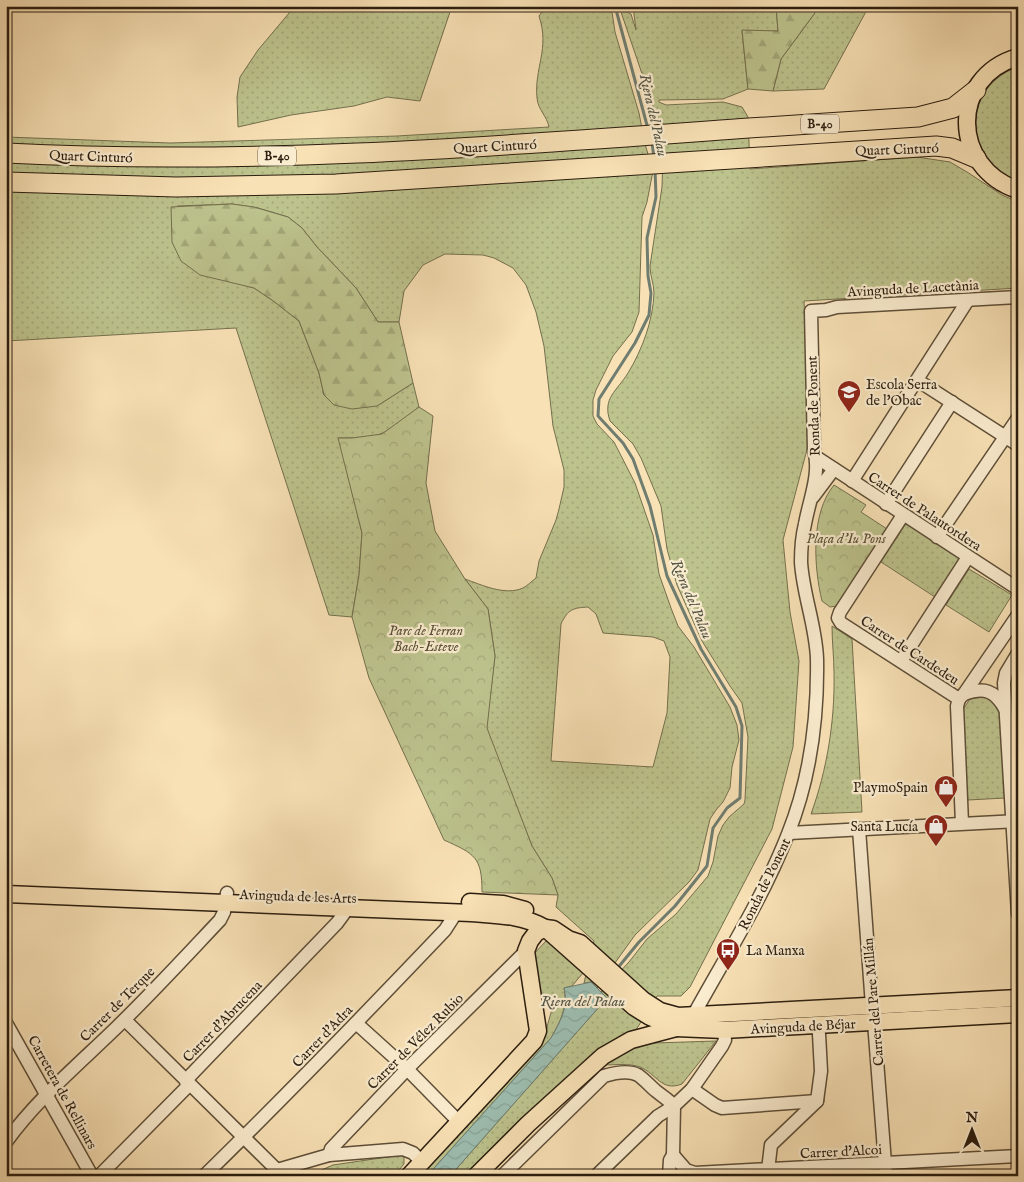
<svg xmlns="http://www.w3.org/2000/svg" width="1024" height="1182" font-family="'IM FELL English',serif">
  <style>
    .grass { fill: url(#grass-dots); stroke: #74704e; fill-rule: evenodd }
    .forest { fill: url(#forest-firs); stroke: #74704e }
    .park { fill: url(#park-crowns); stroke: #74704e }
    .water { fill: url(#water-waves); stroke: #6f7d70 }
    .lines { fill: none; stroke-linecap: round; stroke-linejoin: round }
    .stream { stroke: #6f7d70; stroke-width: 3 }
    .minor-casing { stroke: #5e4e38; stroke-width: 15 }
    .major-casing { stroke: #2b1d0f; stroke-width: 19 }
    .highway-casing { stroke: #2b1d0f; stroke-width: 21 }
    .minor { stroke: #faeccf; stroke-width: 12 }
    .major { stroke: #f8e1b5; stroke-width: 16 }
    .highway { stroke: #f8e1b5; stroke-width: 19 }
    .labels { text-anchor: middle; stroke-width: 4.5; stroke-linejoin: round; paint-order: stroke }
    .shield { fill: #faeccf; stroke: #695b49; stroke-width: 1 }
    .shield-label { font-size: 12px; font-weight: bold; fill: #2b1d0f }
    .street-label { font-size: 14px; fill: #2b1d0f; stroke: #faeccf }
    .poi-label { font-size: 14px; fill: #2b1d0f; stroke: #faeccf; text-anchor: start }
    .park-label { font-size: 14px; font-style: italic; fill: #574f35; stroke: #faeccf }
    .water-label { font-size: 15px; font-style: italic; fill: #535547; stroke: #faeccf }
  </style>
  <defs>
    <pattern id="grass-dots" width="8" height="8" patternUnits="userSpaceOnUse" patternTransform="scale(1.25)"><rect width="8" height="8" fill="#bdc38d"/><path d="M2 2h.1M6 6h.1" fill="none" stroke="#a3a778" stroke-width="1.8" stroke-linecap="round"/></pattern>
    <pattern id="forest-firs" width="22" height="20" patternUnits="userSpaceOnUse" patternTransform="scale(1.25)"><rect width="22" height="20" fill="#bdc38d"/><path d="M5 1l3.5 6h-7zM16 11l3.5 6h-7z" fill="#a3a778"/></pattern>
    <pattern id="park-crowns" width="20" height="18" patternUnits="userSpaceOnUse" patternTransform="scale(1.25)"><rect width="20" height="18" fill="#bdc38d"/><path d="M2 6a3 3 0 1 1 6 0M12 15a3 3 0 1 1 6 0" fill="none" stroke="#a3a778"/></pattern>
    <pattern id="water-waves" width="16" height="10" patternUnits="userSpaceOnUse" patternTransform="scale(1.25)"><rect width="16" height="10" fill="#9dbdb0"/><path d="M0 5q4-4 8 0t8 0" fill="none" stroke="#87a296"/></pattern>
  </defs>
  <rect width="100%" height="100%" fill="#f8e1b5"/>
  <filter id="stains"><feTurbulence type="fractalNoise" baseFrequency=".004" numOctaves="4"/><feColorMatrix values="0 0 0 0 .2 0 0 0 0 .09 0 0 0 0 .02 0 0 0 .5 -.17"/></filter>
  <radialGradient id="worn" r=".72"><stop offset=".6" stop-color="#630" stop-opacity="0"/><stop offset="1" stop-color="#630" stop-opacity=".3"/></radialGradient>
  <g class="grass">
    <path d="M295,6H452L420,101L387,97L354,106L291,115L238,127L237,97L240,77L258,50Z"/>
    <path d="M633,6H776L778,31H742L748,89L723,99L659,100V102L666,105L723,102L742,107L748,117L750,169L917,157L950,162L967,172L1002,195L1018,202V288L804,301L809,442L783,540L790,612L799,661L793,747L772,829L690,987L681,996H657L636,1030L603,1048L468,1176H450L607,998L601,992L629,962L647,939L676,914L708,876L713,862L718,836L723,825L729,817L744,804L745,800L748,737L742,703L730,686L702,641L677,585L667,549L661,506L641,458L633,444L610,421C602,398 617,391 628,373C642,350 653,321 654,293C654,284 650,276 650,266L662,187L663,154L655,112L621,12H627L631,14L636,30Z"/>
    <path d="M820,6H869L824,89L773,91L781,59Z"/>
    <path d="M556,10L612,12L615,32L639,113L645,144L653,171L647,202L642,217L639,312L632,332L613,356L596,390L593,400V416L597,424L614,442L635,483L653,535L659,574L671,608L678,626L694,647L730,707L737,725L739,740L732,767L730,788L723,802L716,810L710,819L698,870L689,882L635,935L597,988L591,982L584,983L594,941L556,907L558,895L552,878L532,846L486,728L495,656L488,609L465,579C482,585 505,596 523,588C527,586 532,581 536,578L539,561L556,520L559,509L564,487V470L553,426L544,346L536,312L526,285L513,268L494,258L483,255L445,254L423,265L404,291L399,322H378L356,288L317,247L302,228L288,217L258,208L232,204L177,206L241,284L254,288L272,300L299,321L319,373L324,395L377,406L413,383L419,407C408,416 396,427 383,433C372,438 351,438 339,438L362,533L359,575L352,617L329,615L236,328L6,341V137L170,143L397,136L549,127C547,116 538,110 537,98C534,68 550,49 539,16L542,12ZM588,607L596,614L603,633L653,637L664,641L670,657L667,713L653,767L551,761L561,624C568,609 573,608 588,607Z"/>
    <path d="M1018,67V183C1010,178 997,173 991,166C963,131 974,82 1018,67Z"/>
    <path d="M910,524L959,556V560L935,597L881,562L905,525Z"/>
    <path d="M969,569L1012,595L989,632L946,605Z"/>
    <path d="M832,626L852,639L862,812L811,814C827,770 835,721 834,673C834,658 832,642 832,626Z"/>
    <path d="M987,696L1000,708L1005,798L968,800L966,794L962,711L970,699Z"/>
    <path d="M546,941C561,948 575,960 583,973L572,986L564,988C568,1007 560,1022 551,1038L427,1176H420L545,1034L554,1002L543,1007L533,955Z"/>
    <path d="M653,1037L654,1043L716,1041L682,1084C661,1092 657,1074 640,1067C629,1063 615,1065 603,1065L609,1056Z"/>
    <path d="M401,1155L404,1157V1164L394,1176H308L333,1165Z"/>
  </g>
  <g class="forest">
    <path d="M776,6H820L781,59L773,91L748,89L742,30L778,31Z"/>
    <path d="M210,205L232,204L254,207L288,217L302,228L317,247L356,288L378,322H399L413,383L377,406L352,409L334,405L324,395L319,373L299,321L272,300L254,288L200,275L181,261L172,242L171,207Z"/>
  </g>
  <g class="park">
    <path d="M419,407L433,416L426,483L435,531L465,579L488,609L495,656L487,728L532,846L552,878L558,895L482,892C482,857 475,854 444,840L369,678L352,617L359,575L362,533L338,438H352L382,434Z"/>
    <path d="M834,485L866,505L861,512L887,529L837,606L830,607L822,601C814,568 810,514 834,485Z"/>
  </g>
  <path class="water" d="M591,982L607,998L450,1176H427L551,1038C560,1022 569,1007 564,988Z"/>
  <g class="lines">
    <g class="stream">
      <path d="M615,6L648,129"/>
      <path d="M652,142L654,158"/>
      <path d="M616,970L639,942L675,906L707,866L713,828L727,808L740,798L742,726L736,707L701,649L667,576L650,506L633,459L623,443L598,416L599,399L635,343L649,315L651,293L648,276L647,238L656,197L655,169"/>
    </g>
    <g class="minor-casing">
      <g id="minor">
        <path d="M917,380L1018,445"/>
        <path d="M816,457L1018,589"/>
        <path d="M852,481L968,300"/>
        <path d="M813,497L834,469"/>
        <path d="M886,504L952,402"/>
        <path d="M903,515L840,612L838,618L841,623L959,699"/>
        <path d="M937,537L1018,418"/>
        <path d="M1018,653L1006,673L1004,683L1018,914"/>
        <path d="M901,661L968,557"/>
        <path d="M964,694C984,687 995,690 1005,709"/>
        <path d="M959,699L957,706L962,823"/>
        <path d="M959,699L964,694L1018,615"/>
        <path d="M859,829L872,1006"/>
        <path d="M789,833L1018,821"/>
        <path d="M125,1020L283,1176"/>
        <path d="M688,1020L693,1016C726,956 763,898 788,834C810,779 818,718 817,659C816,626 803,595 801,562C801,549 802,536 805,524C809,501 821,473 814,450L811,311L826,310L837,307L1018,297"/>
        <path d="M874,1022L886,1176"/>
        <path d="M6,1023L92,1176"/>
        <path d="M356,1023L407,1069L459,1122"/>
        <path d="M692,1089L715,1105L722,1108L817,1101"/>
        <path d="M6,1142C37,1099 79,1064 117,1027C153,992 186,956 220,920L224,912L227,893"/>
        <path d="M329,1155L331,1149L407,1069L526,951"/>
        <path d="M673,1155L686,1170L695,1173L1018,1156"/>
        <path d="M277,1170L329,1155L403,1149L413,1153L421,1161"/>
        <path d="M768,1170L771,1145L817,1101L821,1071L819,1034L817,1024"/>
        <path d="M99,1176L187,1087L186,1080L337,923L348,908"/>
        <path d="M204,1176C286,1096 366,1013 445,930L456,913"/>
        <path d="M502,1176L604,1076C614,1073 628,1070 638,1075C644,1079 650,1086 656,1091C662,1096 668,1099 674,1106"/>
        <path d="M596,1176L658,1116L674,1106L692,1089L722,1046L725,1040L724,1030"/>
        <path d="M669,1176L670,1160L673,1155L674,1106"/>
      </g>
    </g>
    <g class="major-casing">
      <g id="major">
        <path d="M1018,57C949,77 951,168 1018,190"/>
        <path d="M6,894L471,913C497,915 522,915 545,928L634,1007L650,1017L676,1028L724,1030L1018,1014"/>
        <path d="M470,902L503,904L525,910"/>
        <path d="M409,1176L534,1041L538,1031L526,951L530,941L536,933L545,928L553,929L568,939L580,943L643,1000L660,1011L678,1016L1018,998"/>
        <path d="M476,1176L528,1124L603,1056L631,1040L676,1028"/>
      </g>
    </g>
    <g class="highway-casing">
      <g id="highway">
        <path d="M6,153C254,166 502,146 749,128C805,124 862,121 918,117L953,108L976,90"/>
        <path d="M6,182L176,187L336,184L936,146L952,148L976,158"/>
      </g>
    </g>
    <use href="#minor" class="minor"/>
    <use href="#major" class="major"/>
    <use href="#highway" class="highway"/>
  </g>
  <defs>
    <g id="school-pin" transform="scale(1.25)"><path d="M0 17L-7.5 6A9.5 9.5 0 1 1 7.5 6Z" fill="#8f2418" stroke="#faeccf"/><path d="M0-5L7-2L0 1L-7-2ZM-4 1L0 2.5L4 1V4Q0 6-4 4Z" fill="#fff"/></g>
    <g id="shop-pin" transform="scale(1.25)"><path d="M0 17L-7.5 6A9.5 9.5 0 1 1 7.5 6Z" fill="#8f2418" stroke="#faeccf"/><path d="M-5-2.5h2.3a2.7 3.5 0 0 1 5.4 0H5L5.5 6h-11ZM-1.5-2.5h3a1.5 2.3 0 0 0-3 0Z" fill="#fff"/></g>
    <g id="bus-pin" transform="scale(1.25)"><path d="M0 17L-7.5 6A9.5 9.5 0 1 1 7.5 6Z" fill="#8f2418" stroke="#faeccf"/><path d="M-5-6H5V4H4V6H2V4H-2V6H-4V4H-5ZM-3.5-4V0h7V-4ZM-3.5 1.2v1.5H-2V1.2ZM2 1.2v1.5H3.5V1.2Z" fill="#fff"/></g>
  </defs>
  <g fill-rule="evenodd">
    <use href="#school-pin" x="849" y="392"/>
    <use href="#shop-pin" x="946" y="787"/>
    <use href="#shop-pin" x="936" y="826"/>
    <use href="#bus-pin" x="728" y="950"/>
  </g>
  <g class="labels">
    <g class="shield">
      <rect x="801" y="114.5" width="38" height="19" rx="4"/>
      <rect x="258" y="146.5" width="38" height="19" rx="4"/>
    </g>
    <g class="shield-label">
      <text x="820" y="128">B-40</text>
      <text x="277" y="160">B-40</text>
    </g>
    <g class="street-label">
      <text transform="translate(495 146) rotate(-3)" y="5">Quart Cinturó</text>
      <text transform="translate(897 149) rotate(-2)" y="5">Quart Cinturó</text>
      <text transform="translate(91 156) rotate(2)" y="5">Quart Cinturó</text>
      <text transform="translate(913 288) rotate(-3)" y="5">Avinguda de Lacetània</text>
      <text transform="translate(813 406) rotate(-92)" y="5">Ronda de Ponent</text>
      <text transform="translate(925 511) rotate(33)" y="5">Carrer de Palautordera</text>
      <text transform="translate(910 650) rotate(33)" y="5">Carrer de Cardedeu</text>
      <text transform="translate(764 884) rotate(-64)" y="5">Ronda de Ponent</text>
      <text transform="translate(298 896) rotate(2)" y="5">Avinguda de les Arts</text>
      <text transform="translate(873 1002) rotate(-95)" y="5">Carrer del Pare Millán</text>
      <text transform="translate(117 1004) rotate(-45)" y="5">Carrer de Terque</text>
      <text transform="translate(222 1021) rotate(-46)" y="5">Carrer d'Abrucena</text>
      <text transform="translate(803 1026) rotate(-3)" y="5">Avinguda de Béjar</text>
      <text transform="translate(322 1036) rotate(-46)" y="5">Carrer d'Adra</text>
      <text transform="translate(415 1041) rotate(-45)" y="5">Carrer de Vélez Rubio</text>
      <text transform="translate(63 1092) rotate(61)" y="5">Carretera de Rellinars</text>
      <text transform="translate(841 1151) rotate(-3)" y="5">Carrer d'Alcoi</text>
    </g>
    <g class="poi-label">
      <text x="866" y="389">Escola Serra<tspan x="866" dy="16">de l'Obac</tspan></text>
      <text x="928" y="792" text-anchor="end">PlaymoSpain</text>
      <text x="918" y="831" text-anchor="end">Santa Lucía</text>
      <text x="746" y="955">La Manxa</text>
    </g>
    <g class="park-label">
      <text x="846" y="543">Plaça d'Iu Pons</text>
      <text x="426" y="635">Parc de Ferran<tspan x="426" dy="16">Bach-Esteve</tspan></text>
    </g>
    <g class="water-label">
      <text transform="translate(654 115) rotate(77)" y="5">Riera del Palau</text>
      <text transform="translate(692 599) rotate(67)" y="5">Riera del Palau</text>
      <text x="583" y="1006">Riera del Palau</text>
    </g>
  </g>
  <rect width="1024" height="1182" fill="none" stroke="#f8e1b5" stroke-width="25"/>
  <rect x="8" y="8" width="1009" height="1167" fill="none" stroke="#2b1d0f" stroke-width="2.5"/>
  <rect x="12" y="12" width="999" height="1157" fill="none" stroke="#2b1d0f"/>
  <g transform="translate(972 1130)" stroke="#faeccf" stroke-width="4" paint-order="stroke">
  <path d="M0-4L9 19L0 12L-9 19Z" fill="#2b1d0f"/>
  <text y="-8" font-size="14" font-weight="bold" text-anchor="middle" fill="#2b1d0f">N</text>
  </g>
  <rect width="100%" height="100%" filter="url(#stains)"/>
  <rect width="100%" height="100%" fill="url(#worn)"/>
</svg>
